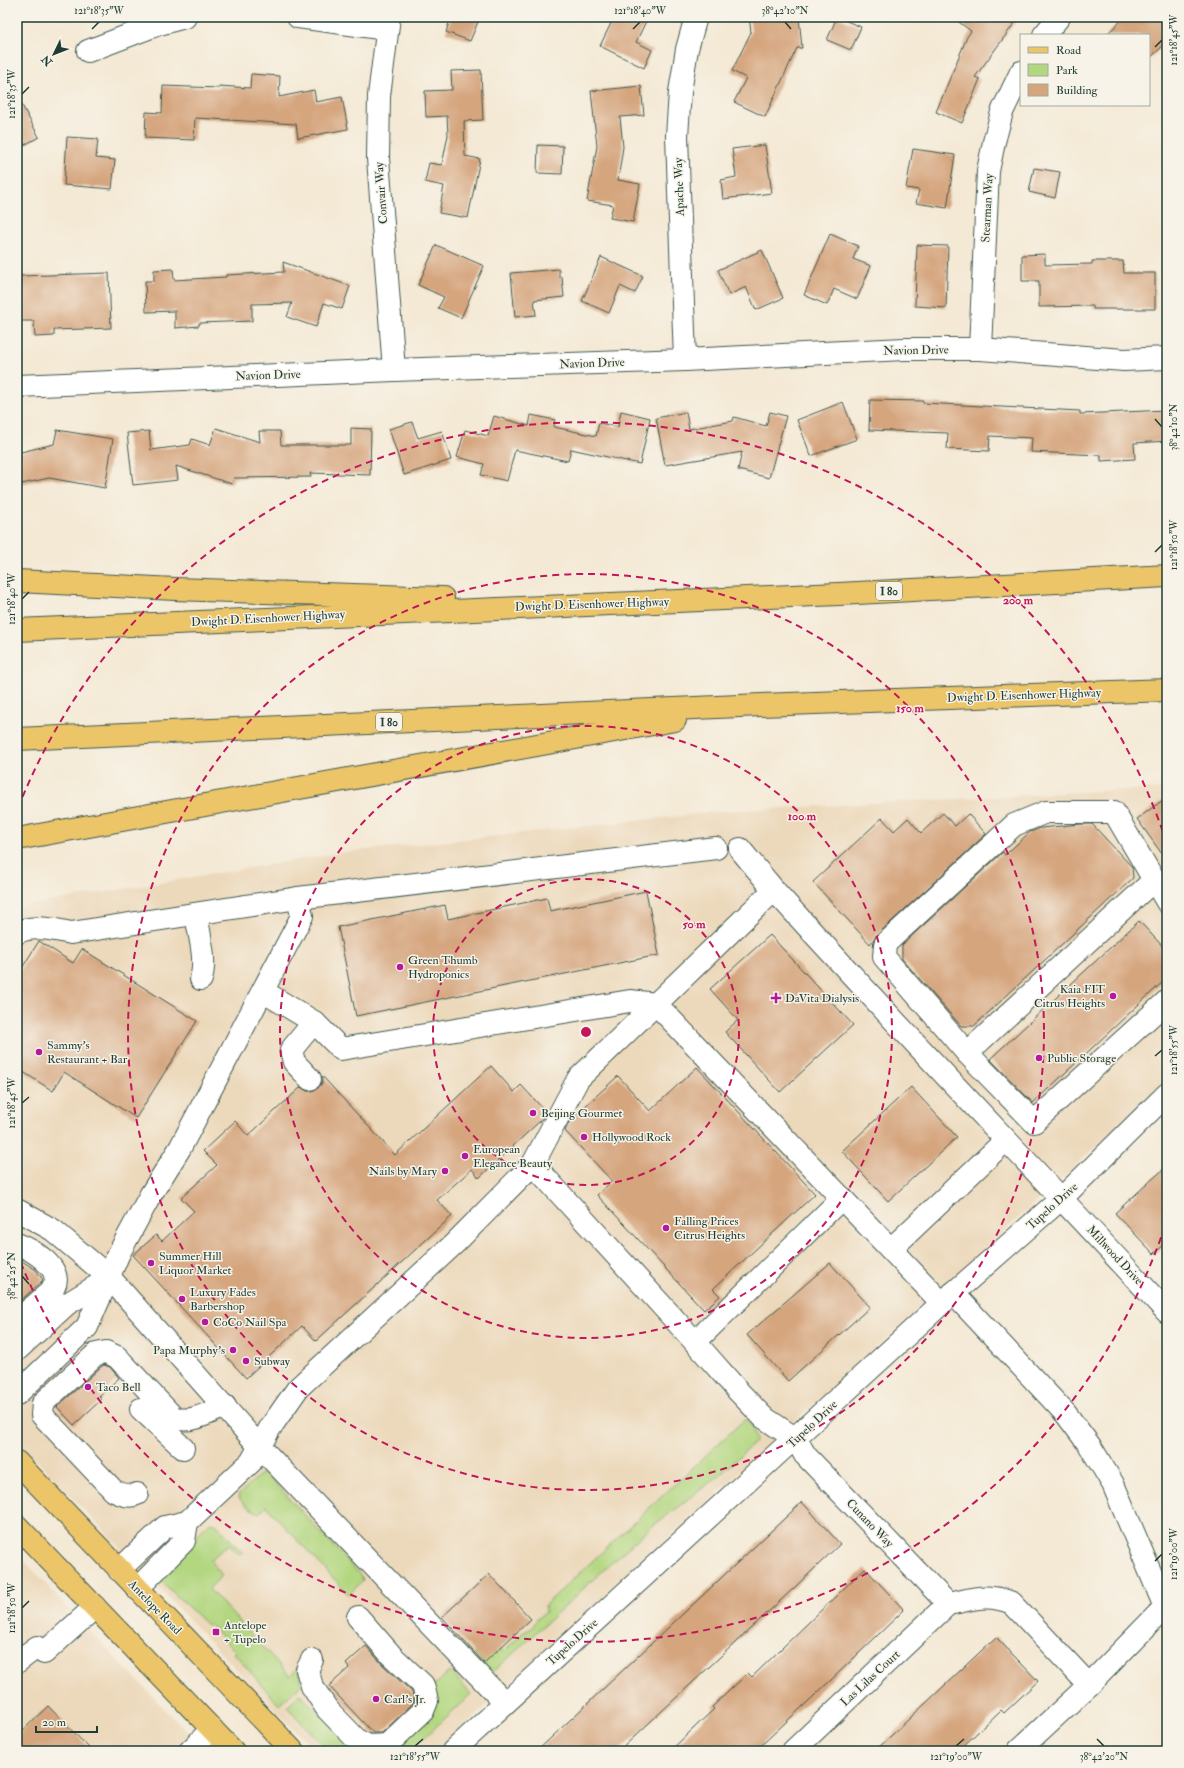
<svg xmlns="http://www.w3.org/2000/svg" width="1184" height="1768" font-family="'IM FELL Double Pica',serif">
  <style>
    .built { fill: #ecd8ba }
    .green { fill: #b3d780; stroke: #698a5a }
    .building { fill: #d5a57e }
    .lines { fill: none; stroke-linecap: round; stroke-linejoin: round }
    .minor-casing { stroke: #3f574c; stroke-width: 24 }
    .major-casing { stroke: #3f574c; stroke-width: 24 }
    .highway-casing { stroke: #3f574c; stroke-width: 24 }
    .minor { stroke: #fff; stroke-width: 22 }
    .major { stroke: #edc569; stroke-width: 22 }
    .highway { stroke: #edc569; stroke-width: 22 }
    .ticks { fill: none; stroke: #1f3d34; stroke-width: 1.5 }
    .ring { fill: none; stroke: #c2185b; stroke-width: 2; stroke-dasharray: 7 5 }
    .poi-dot { fill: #b5179e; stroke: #f7f3e8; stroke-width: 1.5 }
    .labels { text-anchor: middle; stroke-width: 3; stroke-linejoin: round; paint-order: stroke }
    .shield { fill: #f7f3e8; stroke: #60746a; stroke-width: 1 }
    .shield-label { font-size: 11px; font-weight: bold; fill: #1f3d34 }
    .street-label { font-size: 12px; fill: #1f3d34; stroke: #f7f3e8 }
    .poi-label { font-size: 12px; fill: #1f3d34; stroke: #f7f3e8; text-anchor: start }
    .centre { fill: #c2185b; stroke: #f7f3e8; stroke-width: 2 }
    .ring-label { font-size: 12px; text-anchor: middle; font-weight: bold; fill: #c2185b; stroke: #f7f3e8; stroke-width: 3; stroke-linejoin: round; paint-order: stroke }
    .neatline { fill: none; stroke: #1f3d34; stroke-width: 1.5 }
    .ticks-label { font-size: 10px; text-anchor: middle; fill: #1f3d34 }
  </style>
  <rect width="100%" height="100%" fill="#f7f3e8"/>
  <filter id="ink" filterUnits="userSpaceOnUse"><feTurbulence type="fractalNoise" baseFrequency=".025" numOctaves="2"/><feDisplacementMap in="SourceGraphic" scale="8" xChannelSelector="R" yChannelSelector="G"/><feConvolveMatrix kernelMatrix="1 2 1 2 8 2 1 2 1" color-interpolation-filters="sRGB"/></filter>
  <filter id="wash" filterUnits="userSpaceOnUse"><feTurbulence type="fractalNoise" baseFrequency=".012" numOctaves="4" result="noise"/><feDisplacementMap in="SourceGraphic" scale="16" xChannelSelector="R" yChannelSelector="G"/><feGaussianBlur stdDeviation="0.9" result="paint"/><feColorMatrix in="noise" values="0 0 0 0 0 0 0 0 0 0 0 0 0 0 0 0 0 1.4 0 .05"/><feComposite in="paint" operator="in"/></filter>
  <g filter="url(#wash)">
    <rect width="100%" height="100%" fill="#f4e9d5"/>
    <g class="built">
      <path d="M1167,789V1079L1066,1175L808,1409L437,1751H315L17,1440V907L339,853L726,811L1121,790Z"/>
      <path d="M17,1553L65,1605L205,1751H17Z"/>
    </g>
    <g class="green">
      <path d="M745,1419L752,1426L756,1441L721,1474L646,1531L492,1673L474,1654L497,1653L501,1649L504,1652L522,1633L532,1628L537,1619L546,1612L545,1605Z"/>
      <path d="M262,1473H266L362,1577L363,1580L349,1595L266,1506L259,1513C251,1509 241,1504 238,1495Z"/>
      <path d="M210,1522L215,1523L243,1553L240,1555L229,1544L210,1560L222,1575L209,1589L290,1676L299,1667L302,1684L279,1705L234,1653L236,1652L209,1624L207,1625L158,1578L186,1551L202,1530Z"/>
      <path d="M449,1672H451L471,1694L410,1751H390L432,1687Z"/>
      <path d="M300,1694L361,1751H329L287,1707Z"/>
    </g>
    <g id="blocks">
      <g class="building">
        <path d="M451,17H480L470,41L446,32Z"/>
        <path d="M614,17H648L636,42L652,50L644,68L600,46Z"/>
        <path d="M749,17H799L802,48H797L765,117L734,102L746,78L732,71L751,32Z"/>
        <path d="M837,17L861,27L851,50L827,40Z"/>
        <path d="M952,17H1019L975,77L980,79L962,123L936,112L967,37L971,31Z"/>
        <path d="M1125,17H1167V42L1149,59V35H1106Z"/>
        <path d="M481,70L483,120L464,121L465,156L480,159L468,218L439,213L444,186L425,182L429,163L442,165L448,135L447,116L426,117L425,91L452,90L451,71Z"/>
        <path d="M251,74L280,76L279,97L314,90L316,102L342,97L348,129L298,138L296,124L195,118L194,140L145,138L146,112L162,113L163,86L219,88V86L250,88Z"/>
        <path d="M641,86L644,115L620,117L623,147L618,180L640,184L633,222L610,218L613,205L587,201L597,146L591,91Z"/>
        <path d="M17,96L39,137L17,149Z"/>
        <path d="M67,137L98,139L96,158L115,160L112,189L64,185Z"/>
        <path d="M538,145L563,146L562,174L537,173Z"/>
        <path d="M765,145L772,193L723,199L721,180L736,177L732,149Z"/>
        <path d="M913,149L955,155L947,208L916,203L919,190L906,188Z"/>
        <path d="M1034,168L1060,172L1055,198L1029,192Z"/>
        <path d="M830,234L858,246L853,259L871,266L857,299L834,289L827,305L804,295Z"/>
        <path d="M436,245L484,266L461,318L438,308L444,297L418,285Z"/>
        <path d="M917,245L948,246L946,308L915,306Z"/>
        <path d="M762,250L783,298L756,310L746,287L729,295L718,270Z"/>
        <path d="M1045,254V265L1092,264V261H1123L1124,273H1155V309H1093V306L1039,307V281H1022V255Z"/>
        <path d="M601,257L643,276L635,293L620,286L609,313L582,301Z"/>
        <path d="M283,262L350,286L342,309L324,303L316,327L287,317L292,303L252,304V321L199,323V326L175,328V311L146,312L145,281H154V270L173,269L174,280L226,277V275L284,272Z"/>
        <path d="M559,269V277H562L564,297L534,300L536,315L515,317L511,273Z"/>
        <path d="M109,273L111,328L54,330V336L35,337L34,321H17V291L20,290V276Z"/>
        <path d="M870,400L923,401V403L1080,411V414L1167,410V441L1134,443L1135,459L1101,461V455L1031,452L1032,438L990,436L989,451L947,449L948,433L869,430Z"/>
        <path d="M843,402L857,439L811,456L797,420Z"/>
        <path d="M621,411L650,418L640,464L571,449L568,461L515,450L507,481L481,475L484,464L457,457L465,430L488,436L494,416L529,426L531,415L555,420L554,427L596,436L599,423L618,427Z"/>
        <path d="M686,412L689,429L733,421L734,417L766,426L770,412L786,416L769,478L738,470L742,452L665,465L656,418Z"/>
        <path d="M412,422L418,438L442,431L451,460L404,475L389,429Z"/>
        <path d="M216,428L260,442L259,431H280L281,445H351V428L371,429L370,475L310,473L311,477L234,478L232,484L176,466L178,480L133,485L127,433L149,431L151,450L190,445L192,439L210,445Z"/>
        <path d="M57,430L113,439L105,488L49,478L17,485V453L54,444Z"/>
        <path d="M1167,797V861L1137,819Z"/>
        <path d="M943,813L955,826L968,814L986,834L877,935L870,944L813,882L882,818L894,831L908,818L921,833Z"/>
        <path d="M1081,824H1092L1132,867L1133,878L974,1026H961L902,959V945L1003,852L1005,855L1030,832L1041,828Z"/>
        <path d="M646,891L659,955L356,1016L338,927L445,905L448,919L547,898L550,911Z"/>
        <path d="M1139,921L1167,951V978L1033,1103L990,1059Z"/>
        <path d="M770,935L853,1025L780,1092L725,1032L738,1020L710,989Z"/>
        <path d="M39,941L73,963L82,949L197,1021L136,1118L64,1072L53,1091L17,1068V976Z"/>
        <path d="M491,1066L514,1092L521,1085L546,1112L542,1119L479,1178L472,1169L437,1200L452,1216L316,1341L302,1326L246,1378L133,1255L156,1235L162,1241L194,1211L181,1198L217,1165L203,1151L235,1121L248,1136L301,1087L307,1091H312L318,1088L322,1083V1076L395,1155Z"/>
        <path d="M697,1067L815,1194L713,1289L720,1296L704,1310L597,1195L612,1181L565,1131L570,1120L618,1076L650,1111Z"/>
        <path d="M911,1087L957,1137L888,1201L842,1151Z"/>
        <path d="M1167,1166V1242L1154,1254L1115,1213Z"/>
        <path d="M17,1258L36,1270L43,1280L17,1304Z"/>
        <path d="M830,1263L870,1307L788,1381L747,1335Z"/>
        <path d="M104,1365L110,1367L119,1378L99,1396L102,1399L74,1425L57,1407L102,1366Z"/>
        <path d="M802,1502L840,1544L794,1588L619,1751H537Z"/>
        <path d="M865,1568L904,1610L830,1681L755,1751H670L714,1709L712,1707L748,1673L752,1677Z"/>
        <path d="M489,1574L531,1619L484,1663L442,1617Z"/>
        <path d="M996,1637L1038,1681L1004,1713L1001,1710L958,1751H875Z"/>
        <path d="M366,1646L383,1665L412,1692L414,1700L412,1704L382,1733H373L329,1686L349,1668L346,1664Z"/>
        <path d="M48,1706L92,1751H17V1736Z"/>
      </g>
    </g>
  </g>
  <g filter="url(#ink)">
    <use href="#blocks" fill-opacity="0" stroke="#3f574c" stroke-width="1"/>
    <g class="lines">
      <g class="minor-casing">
        <g id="minor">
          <path d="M298,17L387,29"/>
          <path d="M389,17L379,96L378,158L394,370"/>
          <path d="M1044,35L1059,17"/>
          <path d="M88,51L156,25L185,17"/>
          <path d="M980,349L988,171L994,142L1002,112L1021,72"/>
          <path d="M685,360L677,136L680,92L687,49L696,17"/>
          <path d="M17,386L394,370L685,360L904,349H980L1124,360L1167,358"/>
          <path d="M740,849L774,890"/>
          <path d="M1154,880L967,1053L884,957L885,944L1014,825L1046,812H1114L1167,902"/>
          <path d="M196,914C199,935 207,959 201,979"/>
          <path d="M17,933C31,924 55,930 71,933L298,898L716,848"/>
          <path d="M264,992L314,1022L341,1049L630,1001L656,1004L942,1303"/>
          <path d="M967,1053L1034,1122L1167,1001"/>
          <path d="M310,1079L294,1062L291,1050L314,1022"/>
          <path d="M533,1164L695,1342L739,1392L763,1417L796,1439L805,1455L948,1604"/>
          <path d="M17,1210L53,1230L110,1278L259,1446L505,1703"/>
          <path d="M17,1244C31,1249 64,1268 54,1287C50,1293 24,1314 17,1321"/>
          <path d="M891,1249L1006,1140"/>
          <path d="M953,1293L1066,1414L1090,1446L1113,1484L1165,1607"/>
          <path d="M695,1342L842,1198"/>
          <path d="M17,1350L67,1304L110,1278"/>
          <path d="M17,1394L87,1327L119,1253L151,1194L180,1148L302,916L298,898"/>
          <path d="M141,1409L183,1448"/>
          <path d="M137,1494C129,1498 122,1494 114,1491L42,1415L43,1403L96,1354L106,1352L117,1357L174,1418C191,1424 210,1412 225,1406"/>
          <path d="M119,1570L165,1527L187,1522L251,1462L270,1428L298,1388L455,1243L533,1164L578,1079L774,890C903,1033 1037,1171 1167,1312"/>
          <path d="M137,1589L184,1541L187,1522"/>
          <path d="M948,1604C974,1599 987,1593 1012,1603L1089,1685"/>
          <path d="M44,1653L95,1607"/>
          <path d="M312,1660L307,1670L312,1686L327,1709L358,1741L369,1746L387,1745L423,1711L427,1701L423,1685L392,1656L358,1617"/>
          <path d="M17,1662L37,1647"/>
          <path d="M190,1751L212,1729"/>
          <path d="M453,1751L942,1303L1062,1198L1167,1094"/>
          <path d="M793,1751L948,1604"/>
          <path d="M1020,1751L1019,1750L1089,1685L1167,1605"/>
        </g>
      </g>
      <g class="major-casing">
        <g id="major">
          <path d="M17,1462L293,1751"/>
          <path d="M17,1526L233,1751"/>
        </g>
      </g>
      <g class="highway-casing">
        <g id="highway">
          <path d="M17,581L175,589L443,598"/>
          <path d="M17,630L839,594L1167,576"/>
          <path d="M17,739L761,705L1167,690"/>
          <path d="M17,839L675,720"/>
        </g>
      </g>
      <use href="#minor" class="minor"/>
      <use href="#major" class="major"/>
      <use href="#highway" class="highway"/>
    </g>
  </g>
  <path class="ticks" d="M785,22L791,29M92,29L99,22M633,29L640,22M1155,47L1162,40M22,94L29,87M1155,419L1162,427M1155,552L1162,545M22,599L29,592M1155,1056L1162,1050M22,1103L29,1097M22,1276L29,1284M1155,1561L1162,1554M22,1608L29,1601M1097,1739L1104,1746M415,1746L423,1739M956,1746L964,1739"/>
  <g class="ring">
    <circle cx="586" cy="1032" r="153"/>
    <circle cx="586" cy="1032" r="306"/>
    <circle cx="586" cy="1032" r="458"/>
    <path d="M1165 1226A611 611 0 0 1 18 1256M18 808A611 611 0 0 1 1165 838"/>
  </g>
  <g class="poi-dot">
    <circle cx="400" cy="967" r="4"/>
    <circle cx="1113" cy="996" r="4"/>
    <path d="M774 992h4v4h4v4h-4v4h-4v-4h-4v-4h4z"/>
    <circle cx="39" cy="1052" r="4"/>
    <circle cx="1039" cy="1058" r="4"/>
    <circle cx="533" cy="1113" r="4"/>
    <circle cx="584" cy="1137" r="4"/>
    <circle cx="465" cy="1156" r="4"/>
    <circle cx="445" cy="1171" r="4"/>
    <circle cx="666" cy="1228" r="4"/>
    <circle cx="151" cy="1263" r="4"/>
    <circle cx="182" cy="1299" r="4"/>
    <circle cx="205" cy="1322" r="4"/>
    <circle cx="233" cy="1350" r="4"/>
    <circle cx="246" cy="1361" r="4"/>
    <circle cx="88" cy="1387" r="4"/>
    <rect x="212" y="1628" width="8" height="8" rx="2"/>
    <circle cx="376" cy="1699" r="4"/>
  </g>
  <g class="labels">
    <g class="shield">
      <rect x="876" y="582" width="26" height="18" rx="3"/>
      <rect x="376" y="713" width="26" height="18" rx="3"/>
    </g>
    <g class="shield-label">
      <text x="889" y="595">I 80</text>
      <text x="389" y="726">I 80</text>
    </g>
    <g class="street-label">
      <text transform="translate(679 187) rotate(-92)" y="4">Apache Way</text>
      <text transform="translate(381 193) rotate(-94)" y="4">Convair Way</text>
      <text transform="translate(987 208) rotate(-87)" y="4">Stearman Way</text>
      <text transform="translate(916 350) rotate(-1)" y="4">Navion Drive</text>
      <text transform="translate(592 363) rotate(-2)" y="4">Navion Drive</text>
      <text transform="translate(268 375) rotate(-2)" y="4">Navion Drive</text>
      <text transform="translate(592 604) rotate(-2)" y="4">Dwight D. Eisenhower Highway</text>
      <text transform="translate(268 618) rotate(-3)" y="4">Dwight D. Eisenhower Highway</text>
      <text transform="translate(1024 695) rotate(-2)" y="4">Dwight D. Eisenhower Highway</text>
      <text transform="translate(1052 1206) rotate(-42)" y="4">Tupelo Drive</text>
      <text transform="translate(1115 1255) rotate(47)" y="4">Millwood Drive</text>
      <text transform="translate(812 1424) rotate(-43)" y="4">Tupelo Drive</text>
      <text transform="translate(870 1523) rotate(46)" y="4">Cunano Way</text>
      <text transform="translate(155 1607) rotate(46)" y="4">Antelope Road</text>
      <text transform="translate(572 1642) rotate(-42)" y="4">Tupelo Drive</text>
      <text transform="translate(870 1678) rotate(-43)" y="4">Las Lilas Court</text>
    </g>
    <g class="poi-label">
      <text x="408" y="964">Green Thumb<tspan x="408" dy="14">Hydroponics</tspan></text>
      <text x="1105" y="993" text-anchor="end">Kaia FIT<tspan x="1105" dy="14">Citrus Heights</tspan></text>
      <text x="785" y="1002">DaVita Dialysis</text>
      <text x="47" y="1049">Sammy's<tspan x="47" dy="14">Restaurant + Bar</tspan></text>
      <text x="1047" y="1062">Public Storage</text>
      <text x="541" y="1117">Beijing Gourmet</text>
      <text x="592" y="1141">Hollywood Rock</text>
      <text x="473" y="1153">European<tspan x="473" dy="14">Elegance Beauty</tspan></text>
      <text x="437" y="1175" text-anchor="end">Nails by Mary</text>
      <text x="674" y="1225">Falling Prices<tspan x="674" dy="14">Citrus Heights</tspan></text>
      <text x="159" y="1260">Summer Hill<tspan x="159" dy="14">Liquor Market</tspan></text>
      <text x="190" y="1296">Luxury Fades<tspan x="190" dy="14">Barbershop</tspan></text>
      <text x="213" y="1326">CoCo Nail Spa</text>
      <text x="225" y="1354" text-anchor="end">Papa Murphy's</text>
      <text x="254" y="1365">Subway</text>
      <text x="96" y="1391">Taco Bell</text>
      <text x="224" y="1629">Antelope<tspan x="224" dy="14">+ Tupelo</tspan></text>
      <text x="384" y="1703">Carl's Jr.</text>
    </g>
  </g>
  <circle cx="586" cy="1032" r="6" class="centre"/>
  <g class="ring-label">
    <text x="1018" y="604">200 m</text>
    <text x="910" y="712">150 m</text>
    <text x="802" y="820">100 m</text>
    <text x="694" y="928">50 m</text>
  </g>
  <rect width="1184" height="1768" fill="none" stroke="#f7f3e8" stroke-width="44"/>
  <rect x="1020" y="34" width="130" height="72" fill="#f7f3e8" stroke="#a1aaa0"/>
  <rect x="1028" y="47" width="20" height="6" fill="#edc569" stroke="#a1aaa0"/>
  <text x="1056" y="54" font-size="12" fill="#1f3d34">Road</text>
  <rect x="1028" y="64" width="20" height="12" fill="#b3d780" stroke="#a1aaa0"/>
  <text x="1056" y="74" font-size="12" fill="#1f3d34">Park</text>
  <rect x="1028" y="84" width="20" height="12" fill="#d5a57e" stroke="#a1aaa0"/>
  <text x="1056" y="94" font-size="12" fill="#1f3d34">Building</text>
  <g transform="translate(54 54) rotate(227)" stroke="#f7f3e8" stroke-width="3" paint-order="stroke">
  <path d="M0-3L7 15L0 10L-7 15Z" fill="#1f3d34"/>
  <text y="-6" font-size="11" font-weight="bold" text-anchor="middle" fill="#1f3d34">N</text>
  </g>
  <path d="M36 1726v6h61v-6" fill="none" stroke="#1f3d34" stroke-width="2"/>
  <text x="42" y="1726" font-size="12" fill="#1f3d34" stroke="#f7f3e8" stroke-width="3" paint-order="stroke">20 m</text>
  <rect x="22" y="22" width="1140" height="1724" class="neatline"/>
  <g class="ticks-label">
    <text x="99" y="14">121°18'35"W</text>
    <text x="640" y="14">121°18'40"W</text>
    <text x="785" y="14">38°42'10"N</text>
    <text transform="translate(1173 40) rotate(-90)" y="4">121°18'45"W</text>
    <text transform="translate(11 94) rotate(-90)" y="4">121°18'35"W</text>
    <text transform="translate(1173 427) rotate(-90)" y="4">38°42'10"N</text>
    <text transform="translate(1173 545) rotate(-90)" y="4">121°18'50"W</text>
    <text transform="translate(11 599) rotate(-90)" y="4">121°18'40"W</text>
    <text transform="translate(1173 1050) rotate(-90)" y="4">121°18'55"W</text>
    <text transform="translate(11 1103) rotate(-90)" y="4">121°18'45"W</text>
    <text transform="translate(11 1276) rotate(-90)" y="4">38°42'25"N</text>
    <text transform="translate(1173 1554) rotate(-90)" y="4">121°19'00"W</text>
    <text transform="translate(11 1608) rotate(-90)" y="4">121°18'50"W</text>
    <text x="415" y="1760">121°18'55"W</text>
    <text x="956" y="1760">121°19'00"W</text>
    <text x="1104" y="1760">38°42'20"N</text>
  </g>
</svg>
